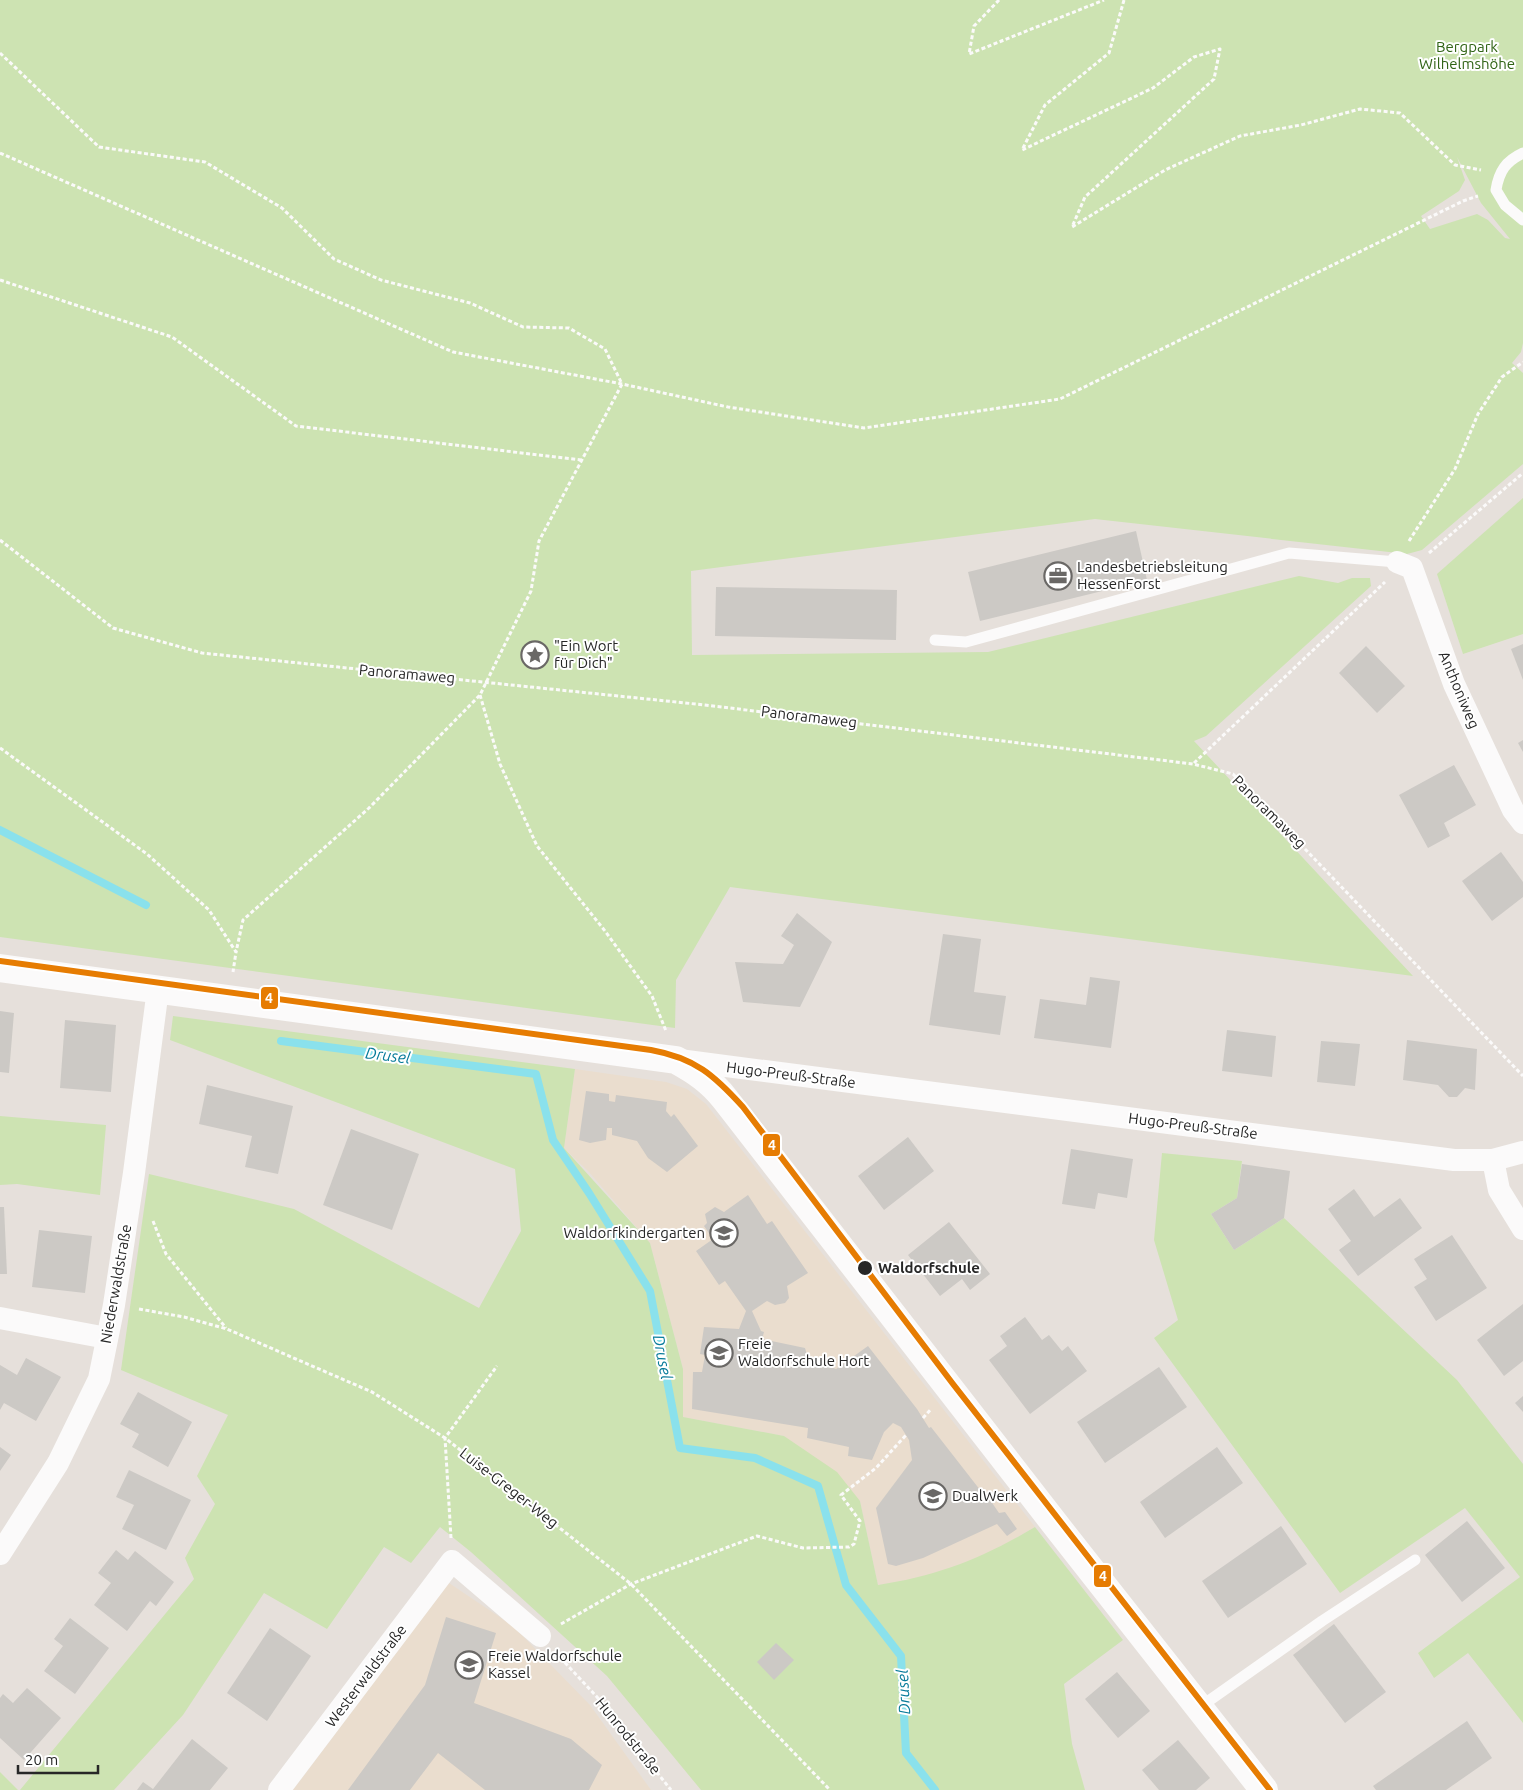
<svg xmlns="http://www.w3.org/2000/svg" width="1523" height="1790" font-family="Ubuntu,sans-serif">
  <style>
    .education { fill: #eaddce }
    .green { fill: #cde3b2; fill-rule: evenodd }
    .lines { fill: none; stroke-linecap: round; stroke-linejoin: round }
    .stream { stroke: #8ae1ec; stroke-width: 8 }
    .building { fill: #ccc9c5 }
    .path { stroke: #fbfafa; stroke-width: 3; stroke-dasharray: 4 2.5; stroke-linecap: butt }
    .lane { stroke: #fbfafa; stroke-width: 11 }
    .street { stroke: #fbfafa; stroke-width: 22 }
    .secondary { stroke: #fbfafa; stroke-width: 28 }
    .tram-1-casing { stroke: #fff; stroke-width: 10 }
    .tram-1 { stroke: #e67c02; stroke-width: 6 }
    .stop-dot { fill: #272727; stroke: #fff; stroke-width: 2 }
    .labels { text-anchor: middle; stroke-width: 4; stroke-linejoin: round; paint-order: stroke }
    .park-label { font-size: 15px; fill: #316416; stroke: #fff }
    .poi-label { font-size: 15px; fill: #272727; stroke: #fff; text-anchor: start }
    .street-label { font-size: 15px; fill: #272727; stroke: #fff }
    .stop-label { font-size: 15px; font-weight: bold; fill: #272727; stroke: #fff; text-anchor: start }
    .water-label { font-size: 16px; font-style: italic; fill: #077b9a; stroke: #fff }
    .line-badge { stroke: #fff; stroke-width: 2 }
    .badge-label { font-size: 14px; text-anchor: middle; font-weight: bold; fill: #fff }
  </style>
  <rect width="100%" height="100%" fill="#e6e0db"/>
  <g class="education">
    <path d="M575,1069L666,1082L687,1089L706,1104L1035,1527L997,1549L956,1567L913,1580L878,1585L860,1501L784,1436L682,1417L683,1369L650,1243L589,1172L564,1148Z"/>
    <path d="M449,1583L513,1626L590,1705L651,1790H293Z"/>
  </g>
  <g class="green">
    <path d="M0,0H1523V343L1521,352L1512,363L1523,373V464L1422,550L1407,554L1095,519L691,571L692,655L988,652L1299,576L1338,583L1352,578H1370L1371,586L1206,736L1194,741L1413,976L730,887L676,980L675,1028L0,937ZM1457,157L1481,203L1510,239L1505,238L1488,220L1477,214L1430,229L1421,216L1459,191L1465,180Z"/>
    <path d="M1523,498V634L1463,654L1437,574Z"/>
    <path d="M173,1016L575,1069L564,1148L650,1243L683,1369V1417L784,1436L837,1472L860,1501L878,1585C938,1576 983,1558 1035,1527L1123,1640L1064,1684L1072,1744L1085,1790H701L607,1676L471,1552L440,1527L411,1563L384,1547L327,1629L264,1593L183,1715L114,1790H20L194,1579L185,1558L215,1504L197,1476L228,1415L121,1370L149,1174L294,1209L479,1308L521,1231L515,1169L170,1040Z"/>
    <path d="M0,1116L106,1125L100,1195L17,1184L0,1185Z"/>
    <path d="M1162,1153L1242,1161L1237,1198L1211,1214L1234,1250L1284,1218L1457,1380L1523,1464V1723L1468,1653L1434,1678L1418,1653L1520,1577L1465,1508L1340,1593L1154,1338L1178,1320L1154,1240Z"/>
    <path d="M0,1772L18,1790H0Z"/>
  </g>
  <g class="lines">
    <g class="stream">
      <path d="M0,830L146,905"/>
      <path d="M281,1041L536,1074L553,1140L589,1193L650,1291L680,1448L755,1458L818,1486L846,1585L901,1656L906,1753L935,1790"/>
    </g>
  </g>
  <g class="building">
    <path d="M1136,531L1147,580L980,621L968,572Z"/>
    <path d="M716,587L897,590L896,640L715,636Z"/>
    <path d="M1523,644V680L1511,649Z"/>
    <path d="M1366,646L1405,686L1377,713L1339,673Z"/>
    <path d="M1523,740V752L1518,743Z"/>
    <path d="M1454,765L1476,805L1444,823L1450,836L1428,848L1399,795Z"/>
    <path d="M1501,852L1523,882V897L1492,921L1462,881Z"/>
    <path d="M797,913L832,942L800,1007L743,1002L735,962L783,964L794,945L781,936Z"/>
    <path d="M943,934L981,939L974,992L1006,996L1000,1035L929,1025Z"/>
    <path d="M1090,977L1120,981L1111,1048L1034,1038L1040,999L1086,1005Z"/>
    <path d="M0,1011L14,1013L9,1073L0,1072Z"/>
    <path d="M65,1020L116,1025L111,1092L60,1088Z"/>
    <path d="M1227,1030L1276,1036L1272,1077L1222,1071Z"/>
    <path d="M1407,1040L1477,1049L1475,1090L1465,1088L1457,1097H1449L1438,1085L1403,1080Z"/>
    <path d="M1321,1041L1360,1044L1355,1086L1317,1082Z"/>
    <path d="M207,1085L293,1106L278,1174L245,1167L252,1136L199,1124Z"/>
    <path d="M586,1091L609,1094V1101L615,1102L616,1095L667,1102L666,1111L671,1117L674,1114L698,1146L667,1172L648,1158L637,1141L612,1135V1128H607L606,1140L590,1143L579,1140Z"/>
    <path d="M351,1129L419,1154L392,1230L323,1205Z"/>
    <path d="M908,1137L934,1171L884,1210L858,1176Z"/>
    <path d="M1071,1149L1133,1159L1127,1198L1098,1193L1095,1209L1062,1204Z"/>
    <path d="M1242,1164L1290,1171L1284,1218L1234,1250L1211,1214L1237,1198Z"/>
    <path d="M1354,1189L1374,1217L1400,1198L1422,1228L1358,1276L1339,1250L1351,1241L1328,1209Z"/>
    <path d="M748,1195L767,1224L772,1221L808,1273L787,1286L789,1298L785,1303L775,1305L767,1301L752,1311L761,1331L764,1332L762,1339L805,1348L808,1358L836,1369L868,1346L917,1409L929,1428L931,1427L984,1495L986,1494L999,1513L1005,1512L1017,1529L1007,1536L997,1524L923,1558L896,1566L888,1564L876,1508L912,1460L909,1440L901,1427L893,1423L884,1432L872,1460L848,1456L849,1447L807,1438L808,1428L692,1409L693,1372H702L705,1355L700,1354L704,1327L739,1329L746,1311L725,1281L719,1285L696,1251L713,1239L704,1226L707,1223L705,1214L715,1207L724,1212Z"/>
    <path d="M0,1207H4L7,1274H0Z"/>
    <path d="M949,1222L990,1274L970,1290L962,1279L940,1296L908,1255Z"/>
    <path d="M39,1230L92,1236L85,1293L32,1287Z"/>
    <path d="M1452,1235L1487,1288L1436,1321L1414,1287L1427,1279L1414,1259Z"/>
    <path d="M1523,1304V1361L1504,1376L1477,1340Z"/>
    <path d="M1025,1317L1042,1340L1049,1335L1062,1351L1068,1346L1087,1371L1030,1414L989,1360L1007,1346L1000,1336Z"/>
    <path d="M26,1358L61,1377L36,1421L4,1403L0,1410V1365L17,1375Z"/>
    <path d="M1159,1367L1187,1407L1105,1463L1077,1422Z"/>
    <path d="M138,1392L192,1422L168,1467L132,1447L139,1434L120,1424Z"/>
    <path d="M1523,1396V1412L1515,1403Z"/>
    <path d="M0,1447L11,1455L0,1471Z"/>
    <path d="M1217,1447L1243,1483L1165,1538L1140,1502Z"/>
    <path d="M129,1470L191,1500L166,1550L122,1529L134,1505L116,1497Z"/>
    <path d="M1467,1521L1505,1568L1462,1602L1425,1555Z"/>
    <path d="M1281,1526L1307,1564L1228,1618L1202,1581Z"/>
    <path d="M116,1550L128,1560L135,1551L174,1582L156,1606L150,1601L127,1631L94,1605L111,1583L98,1573Z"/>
    <path d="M446,1617L496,1633L474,1703L571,1739L602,1765L589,1790H485L438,1753L410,1790H348L425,1685Z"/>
    <path d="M70,1618L109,1648L75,1694L44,1671L63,1646L54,1639Z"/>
    <path d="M1334,1624L1386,1692L1345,1723L1293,1655Z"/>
    <path d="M270,1628L311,1656L267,1721L227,1693Z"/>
    <path d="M776,1643L794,1660L774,1680L757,1662Z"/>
    <path d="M1117,1672L1150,1711L1118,1738L1085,1699Z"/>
    <path d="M27,1688L61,1718L24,1760L0,1738V1698L3,1694L13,1703Z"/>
    <path d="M1467,1721L1492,1758L1446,1790H1376L1373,1786Z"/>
    <path d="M192,1739L228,1768L210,1790H137L143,1782L153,1789Z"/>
    <path d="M1178,1740L1210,1778L1196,1790H1159L1142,1770Z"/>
  </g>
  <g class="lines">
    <g class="path">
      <path d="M999,0L974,26L969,54L1104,0"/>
      <path d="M1124,0L1109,53L1045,105L1022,150L1153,88L1194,57L1220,49L1214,79L1085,197L1072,227L1165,170L1240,136L1301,125L1360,109L1400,113L1455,165L1481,170"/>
      <path d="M0,53L99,147L205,162L282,208L334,259L381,280L470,303L523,327L569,328L605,349L622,384L539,541L531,591L480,695L369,808L243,920L236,952"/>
      <path d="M0,153L453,352L622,384L728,407L864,428L1060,399L1463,201L1478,196"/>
      <path d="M0,280L172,337L296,426L581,460"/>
      <path d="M0,540L113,628L202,653L705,705L1193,764L1233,774L1523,1076"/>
      <path d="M1409,541L1455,469L1478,414L1502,377L1523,362"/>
      <path d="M1429,553L1523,473"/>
      <path d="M480,695L500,764L537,846L605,931L652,996L666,1031"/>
      <path d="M0,748L147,854L209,910L236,952L233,972"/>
      <path d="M1194,763L1385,582"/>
      <path d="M153,1221L166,1254L226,1328"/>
      <path d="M139,1309L184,1317L227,1329L372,1392L445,1438L631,1584L830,1790"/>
      <path d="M923,1418L931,1409"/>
      <path d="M451,1538L445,1438L497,1366"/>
      <path d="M561,1624L631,1584L757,1536L803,1548L849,1547L854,1544L860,1521L841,1495L876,1468L906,1435"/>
      <path d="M556,1653L597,1697L671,1790"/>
    </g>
    <g class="lane">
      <path d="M1523,153C1506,161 1499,171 1496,190L1505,205L1523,220"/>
      <path d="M935,640L966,642L1289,553L1397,562"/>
      <path d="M1200,1707L1322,1621L1415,1560"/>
    </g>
    <g class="street">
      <path d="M1397,562L1412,568L1454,684L1513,810L1523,823"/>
      <path d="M679,1060L1454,1160H1493L1523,1152"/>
      <path d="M1493,1160L1499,1190L1523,1229"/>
      <path d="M0,1318L107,1338"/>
      <path d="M0,1554L58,1463L99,1379L114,1305L134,1173L158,989"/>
      <path d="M279,1790L452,1561L540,1636"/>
    </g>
    <path class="secondary" d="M0,968L676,1060C696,1071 711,1081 725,1099L1062,1533L1264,1790"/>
    <g class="tram-1-casing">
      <path id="tram-1" d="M0,961L651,1050C695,1058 714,1075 743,1107L953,1384L1270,1790"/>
    </g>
    <use href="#tram-1" class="tram-1"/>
  </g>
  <defs>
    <g id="office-ring" transform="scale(1.4375)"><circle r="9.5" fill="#fff" stroke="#6a6866" stroke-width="1.5"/><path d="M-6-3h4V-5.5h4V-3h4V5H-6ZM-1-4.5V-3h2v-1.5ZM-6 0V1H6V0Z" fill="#6a6866"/></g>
    <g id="sight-ring" transform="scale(1.4375)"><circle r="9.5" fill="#fff" stroke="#6a6866" stroke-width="1.5"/><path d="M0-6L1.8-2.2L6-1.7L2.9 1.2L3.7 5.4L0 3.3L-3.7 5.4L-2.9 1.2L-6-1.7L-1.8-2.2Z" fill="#6a6866"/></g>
    <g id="school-ring" transform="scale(1.4375)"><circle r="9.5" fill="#fff" stroke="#6a6866" stroke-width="1.5"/><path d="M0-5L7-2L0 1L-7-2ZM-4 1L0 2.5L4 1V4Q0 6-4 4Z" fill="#6a6866"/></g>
  </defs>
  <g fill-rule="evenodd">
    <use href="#office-ring" x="1058" y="576"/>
    <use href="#sight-ring" x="535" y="655"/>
    <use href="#school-ring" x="724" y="1233"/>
    <use href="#school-ring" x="719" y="1353"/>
    <use href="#school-ring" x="933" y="1496"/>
    <use href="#school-ring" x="469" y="1665"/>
  </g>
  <circle class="stop-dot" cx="865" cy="1268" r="8"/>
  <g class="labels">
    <g class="park-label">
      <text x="1467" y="52">Bergpark<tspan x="1467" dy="17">Wilhelmshöhe</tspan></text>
    </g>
    <g class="poi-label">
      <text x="1077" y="572">Landesbetriebsleitung<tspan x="1077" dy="17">HessenForst</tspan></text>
      <text x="554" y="651">"Ein Wort<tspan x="554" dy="17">für Dich"</tspan></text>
      <text x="705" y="1238" text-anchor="end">Waldorfkindergarten</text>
      <text x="738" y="1349">Freie<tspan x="738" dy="17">Waldorfschule Hort</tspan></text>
      <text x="952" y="1501">DualWerk</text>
      <text x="488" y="1661">Freie Waldorfschule<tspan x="488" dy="17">Kassel</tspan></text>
    </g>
    <g class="street-label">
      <text transform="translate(407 674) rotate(5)" y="5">Panoramaweg</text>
      <text transform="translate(1459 690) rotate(67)" y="5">Anthoniweg</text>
      <text transform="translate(809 717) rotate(7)" y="5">Panoramaweg</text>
      <text transform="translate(1269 812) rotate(45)" y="5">Panoramaweg</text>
      <text transform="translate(791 1075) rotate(7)" y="5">Hugo-Preuß-Straße</text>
      <text transform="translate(1193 1126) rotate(7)" y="5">Hugo-Preuß-Straße</text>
      <text transform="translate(116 1284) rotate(-80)" y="5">Niederwaldstraße</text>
      <text transform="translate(509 1488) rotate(38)" y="5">Luise-Greger-Weg</text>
      <text transform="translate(366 1676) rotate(-53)" y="5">Westerwaldstraße</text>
      <text transform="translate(628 1736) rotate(51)" y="5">Hunrodstraße</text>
    </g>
    <g class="stop-label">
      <text x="878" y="1273">Waldorfschule</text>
    </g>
    <g class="water-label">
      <text transform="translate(388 1055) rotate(7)" y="6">Drusel</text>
      <text transform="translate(663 1357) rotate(79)" y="6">Drusel</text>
      <text transform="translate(903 1692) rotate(-93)" y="6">Drusel</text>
    </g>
  </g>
  <g class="line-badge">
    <rect x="260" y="986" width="19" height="24" rx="5" fill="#e67c02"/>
    <rect x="762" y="1133" width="19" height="24" rx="5" fill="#e67c02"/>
    <rect x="1093" y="1564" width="19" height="24" rx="5" fill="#e67c02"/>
  </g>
  <g class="badge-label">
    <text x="269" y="1003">4</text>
    <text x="772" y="1150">4</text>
    <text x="1103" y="1581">4</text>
  </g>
  <path d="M18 1765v8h80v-8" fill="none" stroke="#272727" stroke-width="2.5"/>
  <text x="25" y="1765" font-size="15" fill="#272727" stroke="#ffffff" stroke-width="4" paint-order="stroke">20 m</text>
</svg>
